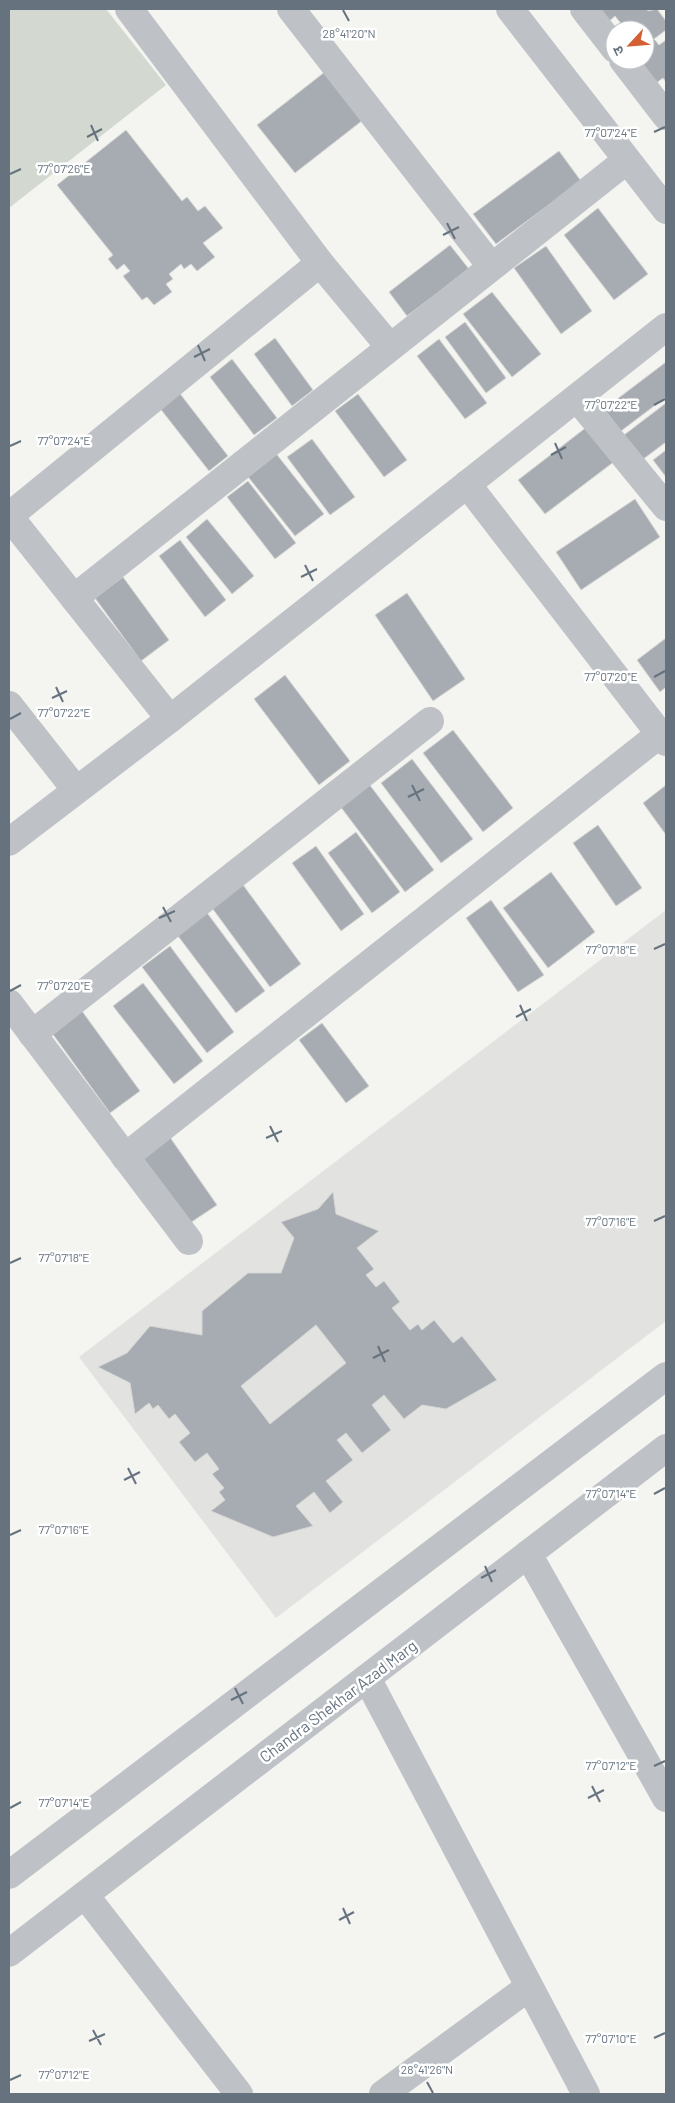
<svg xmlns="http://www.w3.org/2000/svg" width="675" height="2103" font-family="Barlow,'Noto Sans Devanagari',sans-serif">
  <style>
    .built { fill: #e2e3e1 }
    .green { fill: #d3d9d1 }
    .building { fill: #a6acb1; stroke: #d6d6d4; fill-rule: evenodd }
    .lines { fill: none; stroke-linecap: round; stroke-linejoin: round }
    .minor { stroke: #bec1c5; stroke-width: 28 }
    .ticks { fill: none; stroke: #66737f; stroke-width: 2 }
    .labels { text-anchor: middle; stroke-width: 5; stroke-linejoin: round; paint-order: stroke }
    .street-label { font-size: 16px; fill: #66737f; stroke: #fff }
    .ticks-label { font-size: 12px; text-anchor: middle; fill: #66737f; stroke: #fff; stroke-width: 5; stroke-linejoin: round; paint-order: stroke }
  </style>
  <rect width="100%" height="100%" fill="#f4f4f1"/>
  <path class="built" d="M666,910V1321L276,1618L79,1357Z"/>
  <path class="green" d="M9,9H106L166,85L9,208Z"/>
  <g class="building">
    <path d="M594,9H647L648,11L657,9L666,21V30L654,39L659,45L666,40V82L663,78L652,86L633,60H645V30H617L623,26L615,16L606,24Z"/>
    <path d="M326,71L363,120L295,173L257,125Z"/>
    <path d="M126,130L182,201L187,197L198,211L205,206L223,228L203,243L215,257L197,271L191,264L184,269L181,264L169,274L173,279L166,284L172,292L154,305L147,297L142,300L123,276L130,271L124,264L117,270L108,259L113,255L57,185Z"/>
    <path d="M559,151L581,181L496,244L473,214Z"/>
    <path d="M598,208L648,274L614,300L564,235Z"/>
    <path d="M450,245L469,269L407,316L389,292Z"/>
    <path d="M546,246L592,311L561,334L514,268Z"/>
    <path d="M492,292L541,354L512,377L463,314Z"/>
    <path d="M465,322L506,378L486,393L445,337Z"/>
    <path d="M275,338L313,390L292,406L254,354Z"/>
    <path d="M439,339L487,403L465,419L417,356Z"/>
    <path d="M232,359L277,418L254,435L210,377Z"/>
    <path d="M666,362V397L621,431L604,409Z"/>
    <path d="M178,391L228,456L209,471L159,407Z"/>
    <path d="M358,394L407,460L384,477L335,411Z"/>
    <path d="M666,403V442L642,460L624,435Z"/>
    <path d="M588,426L615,461L545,514L518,480Z"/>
    <path d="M312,439L355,497L330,515L287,457Z"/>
    <path d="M666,450V477L653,460Z"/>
    <path d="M274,451L324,514L295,536L245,473Z"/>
    <path d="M248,481L296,543L275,559L227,497Z"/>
    <path d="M635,499L660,537L581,590L556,552Z"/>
    <path d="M207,519L254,576L232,594L186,537Z"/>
    <path d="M180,540L226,600L205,617L159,556Z"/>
    <path d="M123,577L169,640L141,661L95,598Z"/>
    <path d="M407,593L465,679L433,701L375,615Z"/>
    <path d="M666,638V687L660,692L637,660Z"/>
    <path d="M285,675L350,761L319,785L254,699Z"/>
    <path d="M453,730L513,808L483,832L423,753Z"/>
    <path d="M412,759L473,839L441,863L381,783Z"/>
    <path d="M366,780L434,870L405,892L337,802Z"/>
    <path d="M666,785V835L643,803Z"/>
    <path d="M598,825L642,888L616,906L573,843Z"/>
    <path d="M356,832L400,892L372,913L328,853Z"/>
    <path d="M316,846L364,914L341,931L292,863Z"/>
    <path d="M551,872L595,932L548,968L503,908Z"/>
    <path d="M238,878L301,964L270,987L207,901Z"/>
    <path d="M491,900L544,975L518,992L466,918Z"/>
    <path d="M205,910L265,991L236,1013L175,932Z"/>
    <path d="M170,946L234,1032L207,1053L142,967Z"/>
    <path d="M143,983L203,1061L174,1084L113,1006Z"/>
    <path d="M82,1011L140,1091L110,1113L52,1033Z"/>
    <path d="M322,1023L369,1086L346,1103L299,1040Z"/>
    <path d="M167,1133L217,1205L187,1225L138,1154Z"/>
    <path d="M333,1192L336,1214L379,1231L357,1248L374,1269L366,1275L376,1287L384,1281L400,1302L392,1308L410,1330L418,1324L422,1330L434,1320L453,1343L462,1336L497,1380L446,1409L422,1405L404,1419L384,1395L372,1405L391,1430L362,1453L346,1433L337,1440L353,1460L326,1481L343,1502L330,1513L314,1492L296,1506L313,1526L273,1537L211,1511L225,1500L219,1492L224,1488L212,1474L219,1469L207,1453L195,1462L179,1442L190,1433L175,1414L169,1419L158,1405L153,1409L149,1403L135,1414L130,1383L98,1367L127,1353L150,1326L202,1335V1311L248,1273H281L294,1238L281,1222L318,1209ZM316,1325L346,1363L270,1424L241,1386Z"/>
  </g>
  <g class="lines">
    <g class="minor">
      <path d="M129,9L320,263L389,346"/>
      <path d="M291,9L491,266"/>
      <path d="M510,9L666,210"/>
      <path d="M584,9L615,49"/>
      <path d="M623,60L666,116"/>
      <path d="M577,398L666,507"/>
      <path d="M467,484L666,742"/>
      <path d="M9,516L320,263"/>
      <path d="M9,516L170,719"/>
      <path d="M74,598L627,160"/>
      <path d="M9,705L76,790"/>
      <path d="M9,842L170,719L666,327"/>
      <path d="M9,1003L189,1241"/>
      <path d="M32,1034L430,721"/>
      <path d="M125,1157L660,734"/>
      <path d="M528,1554L666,1798"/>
      <path d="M367,1678L586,2094"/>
      <path d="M9,1875L666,1376"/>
      <path d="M85,1895L239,2094"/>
      <path d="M9,1953L666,1448"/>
      <path d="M383,2094L529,1987"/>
    </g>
  </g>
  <path class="ticks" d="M343,10L349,21M91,125L98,141M654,132L665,127M87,137L102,129M10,174L21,169M447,223L455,239M443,235L459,227M198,345L205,361M194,357L210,349M654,405L665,399M555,443L562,459M10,446L21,441M551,455L566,447M305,565L313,581M301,577L317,569M654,677L665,671M56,687L63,702M52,698L67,691M10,719L21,713M412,785L420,801M408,797L424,789M163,907L171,922M159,918L175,911M654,949L665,944M10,991L21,985M520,1005L527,1021M516,1017L531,1009M270,1126L278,1142M266,1138L282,1131M654,1221L665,1216M10,1263L21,1258M378,1346L385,1362M373,1358L389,1350M128,1468L136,1484M124,1480L140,1472M654,1494L665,1488M10,1535L21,1530M485,1566L492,1582M481,1578L496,1570M235,1688L243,1704M231,1700L247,1692M654,1766L665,1761M592,1786L600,1802M588,1798L604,1790M10,1808L21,1802M343,1908L350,1924M339,1920L354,1912M93,2030L101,2045M654,2038L665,2033M89,2041L105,2034M10,2080L21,2075M427,2082L433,2093"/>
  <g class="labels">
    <g class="street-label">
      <text transform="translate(338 1701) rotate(-37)" y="6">Chandra Shekhar Azad Marg</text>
    </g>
  </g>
  <g class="ticks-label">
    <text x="349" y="38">28°41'20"N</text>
    <text x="611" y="137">77°07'24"E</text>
    <text x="64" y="173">77°07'26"E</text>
    <text x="611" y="409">77°07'22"E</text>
    <text x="64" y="445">77°07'24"E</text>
    <text x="611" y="681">77°07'20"E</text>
    <text x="64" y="717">77°07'22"E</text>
    <text x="611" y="954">77°07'18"E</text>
    <text x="64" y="990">77°07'20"E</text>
    <text x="611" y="1226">77°07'16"E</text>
    <text x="64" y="1262">77°07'18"E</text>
    <text x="611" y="1498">77°07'14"E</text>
    <text x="64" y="1534">77°07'16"E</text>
    <text x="611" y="1770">77°07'12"E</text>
    <text x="64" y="1807">77°07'14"E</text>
    <text x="611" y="2043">77°07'10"E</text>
    <text x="427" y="2074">28°41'26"N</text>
    <text x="64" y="2079">77°07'12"E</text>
  </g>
  <rect width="675" height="2103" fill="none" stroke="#66737f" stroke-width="20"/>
  <g transform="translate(630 45) rotate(244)"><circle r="24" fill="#ffffff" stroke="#c2c7cc"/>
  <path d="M0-4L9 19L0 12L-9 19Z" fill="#d35f32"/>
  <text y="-8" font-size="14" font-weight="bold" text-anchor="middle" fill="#66737f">उ</text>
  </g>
</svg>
